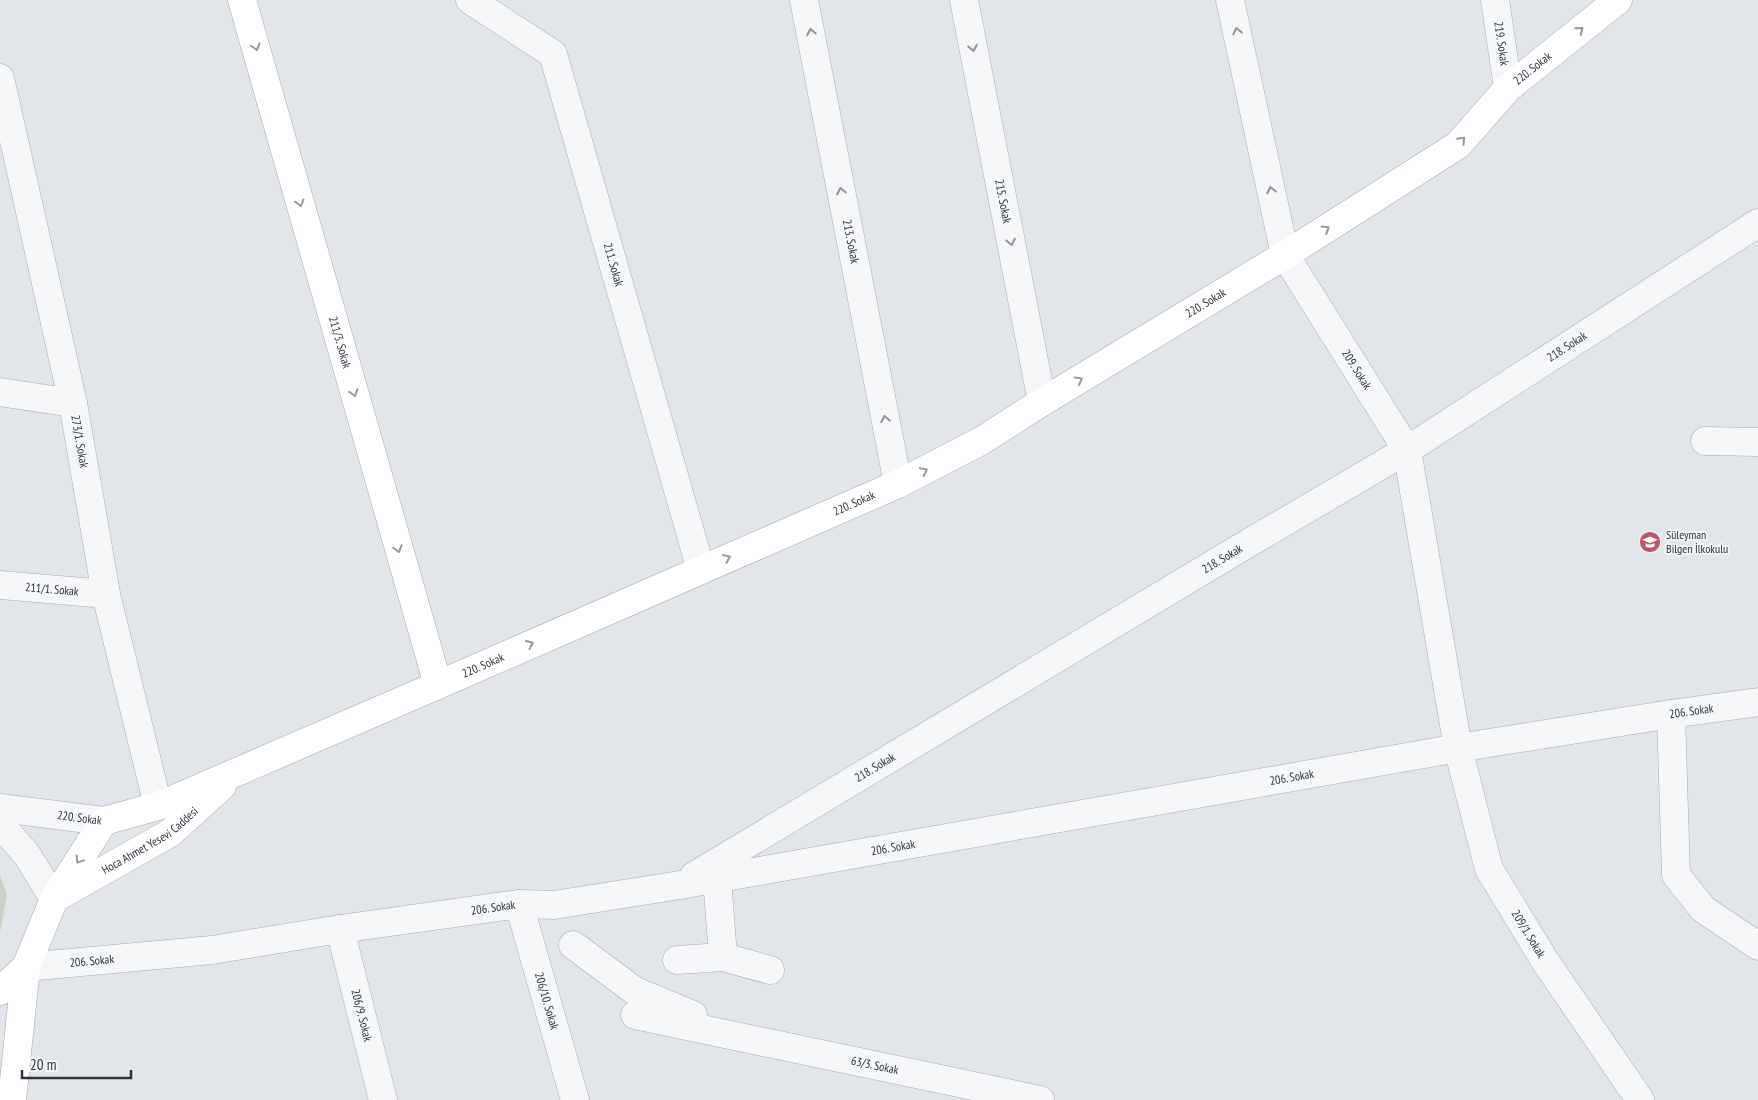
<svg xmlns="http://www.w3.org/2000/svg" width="1758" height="1100" font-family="'PT Sans Narrow',sans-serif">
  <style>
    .green { fill: #c9d2c4 }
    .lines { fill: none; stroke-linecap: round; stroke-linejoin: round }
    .minor-casing { stroke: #a8acb3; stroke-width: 29 }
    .major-casing { stroke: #a3aab4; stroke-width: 29 }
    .minor { stroke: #f5f6f8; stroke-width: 28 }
    .major { stroke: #fff; stroke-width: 28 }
    .oneway { stroke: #969aa0 }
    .oneway2 { stroke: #90959c }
    .labels { text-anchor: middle; stroke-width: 4; stroke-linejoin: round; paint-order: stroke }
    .street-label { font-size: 12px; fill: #2c3440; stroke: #f2f4f7 }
    .poi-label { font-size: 12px; fill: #2c3440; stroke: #f2f4f7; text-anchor: start }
  </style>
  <rect width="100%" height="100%" fill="#e2e5e9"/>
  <path class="green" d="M0,875L7,895L0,932Z"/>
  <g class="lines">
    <g class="minor-casing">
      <g id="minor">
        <path id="s1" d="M470,0L553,54L701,570"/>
        <path id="s2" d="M804,0L898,484"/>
        <path id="s3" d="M964,0L1042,402"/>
        <path id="s4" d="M1230,0L1285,255L1407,450L1458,748L1489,869L1545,961L1640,1100"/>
        <path id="s5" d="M1495,0L1508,88"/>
        <path id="s6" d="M0,78L73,403L106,594L158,806"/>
        <path d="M0,392L73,403"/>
        <path d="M1705,441L1758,442"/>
        <path id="s7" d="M0,585L106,594"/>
        <path d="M1671,714L1676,875L1703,909L1758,946"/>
        <path id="s8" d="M0,808L104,821"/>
        <path d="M0,824L27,855L54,899"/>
        <path id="s9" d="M694,876L1242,547L1407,450L1758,223"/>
        <path d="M717,878L723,957"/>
        <path id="s10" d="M519,904L575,1100"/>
        <path id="s11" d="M340,929L383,1100"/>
        <path d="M573,945L635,991L693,1015"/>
        <path d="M677,960L723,957L770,970"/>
        <path id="s12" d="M26,967L212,950L340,929L519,904L554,905L680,885L1458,748L1671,714L1758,702"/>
        <path id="s13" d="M635,1015L1040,1100"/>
      </g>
    </g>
    <g class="major-casing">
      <g id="major">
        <path id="s14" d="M242,0L438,685"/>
        <path id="s15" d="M57,897L170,833L222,786"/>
        <path d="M0,991L26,967"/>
        <path id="s16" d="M12,1100L26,967L54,899L104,821L158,806L438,685L898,484L981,441L1042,402L1285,255L1458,145L1508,88L1618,0"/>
      </g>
    </g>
    <use href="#minor" class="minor"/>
    <use href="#major" class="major"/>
  </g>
  <defs><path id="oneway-chevron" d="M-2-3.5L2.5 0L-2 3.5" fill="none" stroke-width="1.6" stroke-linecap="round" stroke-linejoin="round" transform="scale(1.25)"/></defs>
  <g class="oneway">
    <use href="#oneway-chevron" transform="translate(1580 30) rotate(-39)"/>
    <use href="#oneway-chevron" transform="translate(256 47) rotate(74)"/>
    <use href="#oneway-chevron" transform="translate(1462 140) rotate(-47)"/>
    <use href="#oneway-chevron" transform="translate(300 203) rotate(74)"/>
    <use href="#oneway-chevron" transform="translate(1326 229) rotate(-32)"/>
    <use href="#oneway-chevron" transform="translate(1079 380) rotate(-31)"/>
    <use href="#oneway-chevron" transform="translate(354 393) rotate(74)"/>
    <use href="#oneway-chevron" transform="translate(924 471) rotate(-27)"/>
    <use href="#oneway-chevron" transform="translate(398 549) rotate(74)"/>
    <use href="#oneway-chevron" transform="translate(727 558) rotate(-23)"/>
    <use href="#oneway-chevron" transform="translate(530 644) rotate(-24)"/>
    <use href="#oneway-chevron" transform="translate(79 860) rotate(123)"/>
  </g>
  <g class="oneway2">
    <use href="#oneway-chevron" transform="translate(1237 31) rotate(-102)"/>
    <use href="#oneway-chevron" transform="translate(811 32) rotate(-101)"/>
    <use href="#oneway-chevron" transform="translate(973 48) rotate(79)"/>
    <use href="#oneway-chevron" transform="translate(1271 190) rotate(-102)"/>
    <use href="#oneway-chevron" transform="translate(841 191) rotate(-101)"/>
    <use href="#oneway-chevron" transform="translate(1011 242) rotate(79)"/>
    <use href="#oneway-chevron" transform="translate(885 419) rotate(-101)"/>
  </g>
  <defs>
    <g id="school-disc" transform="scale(1.125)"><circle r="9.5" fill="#c1546a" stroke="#f2f4f7"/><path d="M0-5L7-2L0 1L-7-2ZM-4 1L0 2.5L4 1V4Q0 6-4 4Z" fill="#fff"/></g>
  </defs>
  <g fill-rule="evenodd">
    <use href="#school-disc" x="1650" y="542"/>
  </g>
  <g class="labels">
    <g class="street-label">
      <text dy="4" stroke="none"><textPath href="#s5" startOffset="44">219. Sokak</textPath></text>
      <text dy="4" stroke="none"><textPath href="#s16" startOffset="1925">220. Sokak</textPath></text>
      <text dy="4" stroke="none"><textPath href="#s3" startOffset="205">215. Sokak</textPath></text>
      <text dy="4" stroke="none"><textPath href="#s2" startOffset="246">213. Sokak</textPath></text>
      <text dy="4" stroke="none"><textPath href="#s1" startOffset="318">211. Sokak</textPath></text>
      <text dy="4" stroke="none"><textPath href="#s16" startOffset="1520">220. Sokak</textPath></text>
      <text dy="4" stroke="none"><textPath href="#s14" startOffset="356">211/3. Sokak</textPath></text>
      <text dy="4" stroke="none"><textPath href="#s9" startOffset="1021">218. Sokak</textPath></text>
      <text dy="4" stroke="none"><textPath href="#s4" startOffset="396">209. Sokak</textPath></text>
      <text dy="4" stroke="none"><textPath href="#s6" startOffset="372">273/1. Sokak</textPath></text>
      <text dy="4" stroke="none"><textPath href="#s16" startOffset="1115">220. Sokak</textPath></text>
      <text dy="4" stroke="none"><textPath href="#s9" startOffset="616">218. Sokak</textPath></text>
      <text dy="4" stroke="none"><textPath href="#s7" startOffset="52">211/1. Sokak</textPath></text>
      <text dy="4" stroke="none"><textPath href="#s16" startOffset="710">220. Sokak</textPath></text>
      <text dy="4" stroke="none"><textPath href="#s12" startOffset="1686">206. Sokak</textPath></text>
      <text dy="4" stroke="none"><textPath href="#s9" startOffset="211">218. Sokak</textPath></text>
      <text dy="4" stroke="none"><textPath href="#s12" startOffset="1281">206. Sokak</textPath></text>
      <text dy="4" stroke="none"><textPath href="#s8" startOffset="80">220. Sokak</textPath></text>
      <text dy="4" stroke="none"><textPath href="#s15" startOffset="109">Hoca Ahmet Yesevi Caddesi</textPath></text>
      <text dy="4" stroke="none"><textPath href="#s12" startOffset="876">206. Sokak</textPath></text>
      <text dy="4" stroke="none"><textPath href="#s12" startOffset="471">206. Sokak</textPath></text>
      <text dy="4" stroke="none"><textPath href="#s4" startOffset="994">209/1. Sokak</textPath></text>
      <text dy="4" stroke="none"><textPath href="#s12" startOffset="66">206. Sokak</textPath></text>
      <text dy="4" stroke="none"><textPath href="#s10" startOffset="101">206/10. Sokak</textPath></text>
      <text dy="4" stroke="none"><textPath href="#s11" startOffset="89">206/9. Sokak</textPath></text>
      <text dy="4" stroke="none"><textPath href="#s13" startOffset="245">63/3. Sokak</textPath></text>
    </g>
    <g class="poi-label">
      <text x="1666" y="539">Süleyman<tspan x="1666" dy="14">Bilgen İlkokulu</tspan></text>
    </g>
  </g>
  <path d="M22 1070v8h109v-8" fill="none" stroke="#2c3440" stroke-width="2.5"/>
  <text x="30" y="1070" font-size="15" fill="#2c3440" stroke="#f2f4f7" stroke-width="4" paint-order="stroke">20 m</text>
</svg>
